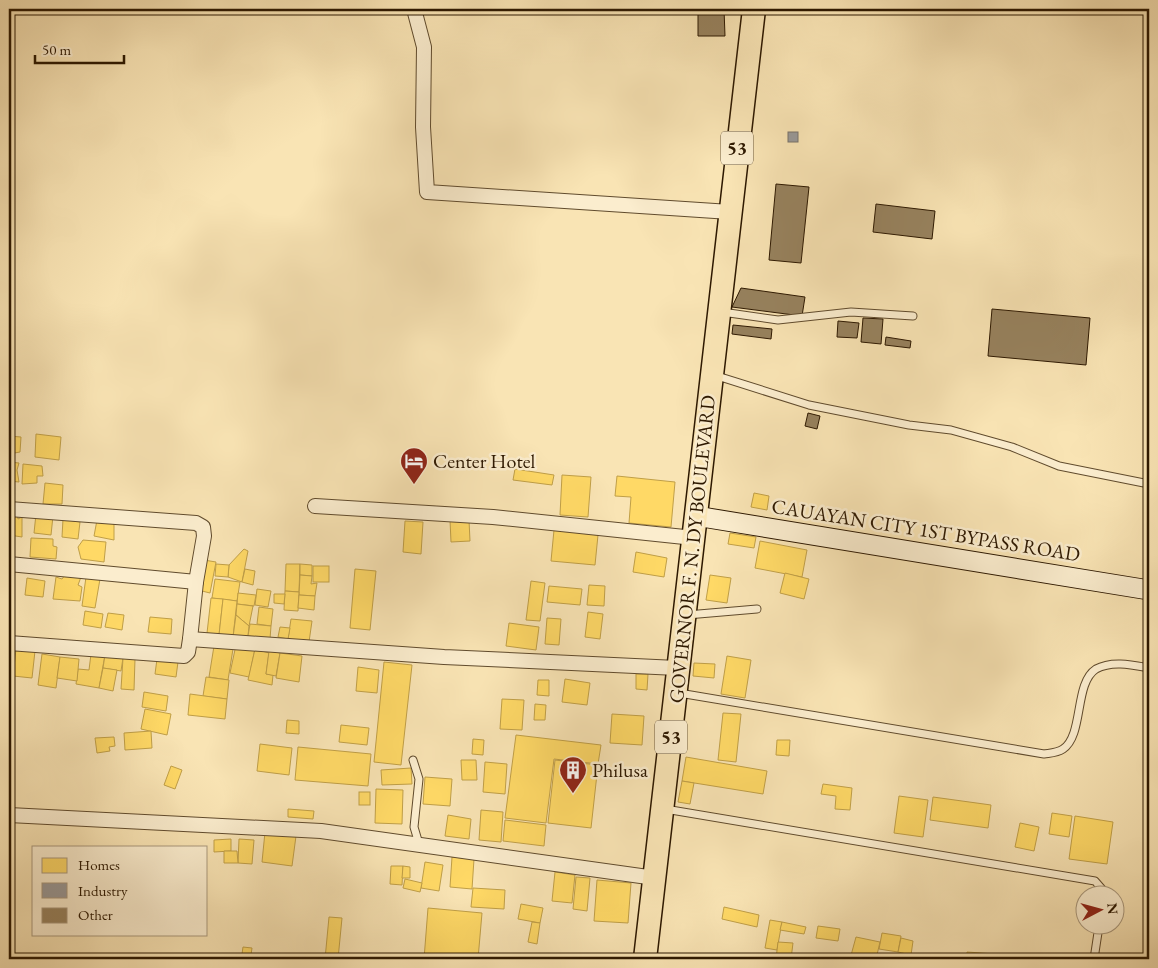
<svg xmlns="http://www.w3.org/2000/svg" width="1158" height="968" font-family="'EB Garamond',serif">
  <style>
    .homes { fill: #ffd966; stroke: #c09f47 }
    .industry { fill: #999; stroke: #79726b }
    .building { fill: #97825e; stroke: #2d1800 }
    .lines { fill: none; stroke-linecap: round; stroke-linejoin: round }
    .service-casing { stroke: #604b2d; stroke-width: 9 }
    .minor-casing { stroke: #604b2d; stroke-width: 16 }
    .secondary-casing { stroke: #2d1800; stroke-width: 21 }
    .trunk-casing { stroke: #2d1800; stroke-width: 25 }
    .service { stroke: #fbedce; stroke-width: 7 }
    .minor { stroke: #fbedce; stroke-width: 14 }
    .secondary { stroke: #fbedce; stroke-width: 19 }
    .trunk { stroke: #f9e4b4; stroke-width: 22 }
    .labels { text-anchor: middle; stroke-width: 5; stroke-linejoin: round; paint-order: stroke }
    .shield { fill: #fbedce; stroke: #6b583e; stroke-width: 1 }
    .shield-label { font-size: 19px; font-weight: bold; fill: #2d1800 }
    .poi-label { font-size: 20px; fill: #2d1800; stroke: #fbedce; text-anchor: start }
    .street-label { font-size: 20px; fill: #2d1800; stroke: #fbedce }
  </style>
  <rect width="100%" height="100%" fill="#f9e4b4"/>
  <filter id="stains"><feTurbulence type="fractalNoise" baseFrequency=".004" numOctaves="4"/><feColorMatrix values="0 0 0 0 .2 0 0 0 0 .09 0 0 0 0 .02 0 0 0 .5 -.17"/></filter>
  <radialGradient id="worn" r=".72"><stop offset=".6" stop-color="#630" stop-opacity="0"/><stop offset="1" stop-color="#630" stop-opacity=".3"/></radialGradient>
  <g class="homes">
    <path d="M36,434L61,437L59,460L35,457Z"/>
    <path d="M9,436L21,437L20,452L9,454Z"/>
    <path d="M9,462L19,463L17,470L19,482L9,481Z"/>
    <path d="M23,464L42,466L43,476H37V483L22,484Z"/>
    <path d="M515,469L554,475L552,485L513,480Z"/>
    <path d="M562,475L591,477L588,517L560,515Z"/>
    <path d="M617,476L675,482L671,527L629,523L631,497L615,496Z"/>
    <path d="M45,483L63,485L62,504H43Z"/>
    <path d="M754,493L769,496L767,510L751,507Z"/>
    <path d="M9,512L17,513L18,519L22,517V537L9,535Z"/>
    <path d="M36,514L53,516L51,535L34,533Z"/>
    <path d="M63,519L80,522L78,539L62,537Z"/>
    <path d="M114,519V540L94,536L97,520Z"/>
    <path d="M450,520H469L470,541L451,542Z"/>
    <path d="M405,521L423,522L421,554L403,552Z"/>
    <path d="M554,530L598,535L595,565L551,561Z"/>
    <path d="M730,533L756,537L754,548L728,544Z"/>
    <path d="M31,538L53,539V546L57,547L56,559L30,557Z"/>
    <path d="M83,540L106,542L104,562L81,559L78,547Z"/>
    <path d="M760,541L807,550L802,577L755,568Z"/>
    <path d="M244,549L248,551L242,582L228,577L229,565Z"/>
    <path d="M636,552L667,558L664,577L633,572Z"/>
    <path d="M204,560L216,562L210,593L198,590Z"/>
    <path d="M216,564L229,565L228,577L215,576Z"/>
    <path d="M286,564H300L299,592L285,591Z"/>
    <path d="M300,564L312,565V576L300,575Z"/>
    <rect x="313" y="566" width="16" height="16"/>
    <path d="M245,569L255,571L253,585L242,582Z"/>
    <path d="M355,569L376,571L370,630L350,628Z"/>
    <path d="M785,573L809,579L804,599L780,593Z"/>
    <path d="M65,575L81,577L78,585L82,587L80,601L53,599L56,577L62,579Z"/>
    <path d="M300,575L312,576L311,584L317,583L315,596L299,595Z"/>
    <path d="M710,575L731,578L727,603L706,600Z"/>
    <path d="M86,577L100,579L95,608L82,606Z"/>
    <path d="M27,578L45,581L43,597L25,595Z"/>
    <path d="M215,579L240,582L237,601L212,598Z"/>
    <path d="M531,581L545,583L540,621L526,620Z"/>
    <path d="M589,585L605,586L604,606L587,605Z"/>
    <path d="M549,586L582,589L580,605L547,602Z"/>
    <path d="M257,589L271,591L268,607L255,605Z"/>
    <path d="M285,591L299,592L298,611L284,610Z"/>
    <path d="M238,593L256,595L254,606L237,604Z"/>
    <path d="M274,594H285L284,604L274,603Z"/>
    <path d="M299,595L315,596L314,610L298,608Z"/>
    <path d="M211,598L223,599L219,635L207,633Z"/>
    <path d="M223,599L237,601L233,637L219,635Z"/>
    <path d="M237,604L253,606L249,626L236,615Z"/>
    <path d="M259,607L273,609L271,626L257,624Z"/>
    <path d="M85,611L103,614L101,628L83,625Z"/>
    <path d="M588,612L603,614L600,639L585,637Z"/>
    <path d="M108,613L124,615L122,630L105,627Z"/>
    <path d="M236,615L249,626L248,636L233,637Z"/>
    <path d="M150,617L172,619L171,634L148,632Z"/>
    <path d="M547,618L561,619L559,645L545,644Z"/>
    <path d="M291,619L312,621L309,642L288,639Z"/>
    <path d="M509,623L539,627L536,650L506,646Z"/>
    <path d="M250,624L271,626L270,639L248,636Z"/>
    <path d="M280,627L290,628L288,639L278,637Z"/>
    <path d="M236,645L255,649L249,677L230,673Z"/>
    <path d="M214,646L233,649L228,680L209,677Z"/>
    <path d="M16,649L35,651L32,678L13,676Z"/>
    <path d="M255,649L269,653L266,674L273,675L272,685L248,680Z"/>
    <path d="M269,651L280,653L276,676L266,674Z"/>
    <path d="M280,653L302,656L299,682L276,678Z"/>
    <path d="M42,654L60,657L56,688L38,685Z"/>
    <path d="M91,654L105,655L99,688L76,684L78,669L89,670Z"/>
    <path d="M105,655L123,658L121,671L103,668Z"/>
    <path d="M727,656L751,660L745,698L721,694Z"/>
    <path d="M60,657L79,659L77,681L57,678Z"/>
    <path d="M123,658L135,659L134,690L121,689Z"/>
    <path d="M157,659L178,662L176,677L155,674Z"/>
    <path d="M384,662L412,665L401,765L374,762Z"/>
    <path d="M694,663L715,664L714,678L693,676Z"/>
    <path d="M358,667L379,670L377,693L356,691Z"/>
    <path d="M103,668L117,670L113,691L99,688Z"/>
    <path d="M636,674H648L647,690L636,689Z"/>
    <path d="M206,677L229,680L227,699L203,696Z"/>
    <path d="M565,679L590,683L587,705L562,702Z"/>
    <path d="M538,680H549V696L537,695Z"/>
    <path d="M144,692L168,696L166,711L142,707Z"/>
    <path d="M190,694L227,699L225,719L188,715Z"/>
    <path d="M502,699L524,700L522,730L500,729Z"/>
    <path d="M535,704L546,705L545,720H534Z"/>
    <path d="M145,709L171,714L167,735L141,729Z"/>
    <path d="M723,713L741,714L736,762L718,760Z"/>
    <path d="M612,714L644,716L642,745L610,743Z"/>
    <path d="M287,720L299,721V734L286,733Z"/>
    <path d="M341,725L369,728L367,745L339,742Z"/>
    <path d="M151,731L152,748L125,750L124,733Z"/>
    <path d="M516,735L601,745L598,764L554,759L546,823L505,818Z"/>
    <path d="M114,737L115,746L109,747L110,751L97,753L95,738Z"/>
    <path d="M473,739L484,740L483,755L472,754Z"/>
    <path d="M777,740H790L789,756L776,755Z"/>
    <path d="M260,744L292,748L289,775L257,771Z"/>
    <path d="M298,747L371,754L368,786L295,780Z"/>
    <path d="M686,757L767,771L763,794L682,781Z"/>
    <path d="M461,760H476L477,780H462Z"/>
    <path d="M555,760L598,765L591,828L548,823Z"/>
    <path d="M485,762L507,764L505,794L483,792Z"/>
    <path d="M171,766L182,770L175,789L164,785Z"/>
    <path d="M411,768L412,784L382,785L381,770Z"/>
    <path d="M425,777L452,779L450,806L423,804Z"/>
    <path d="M682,781L694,783L690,804L678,802Z"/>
    <path d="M823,784L852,788L850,810L835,809L836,796L821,794Z"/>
    <path d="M376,789L403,790L402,824L375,823Z"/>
    <rect x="359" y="792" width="11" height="13"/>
    <path d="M899,796L928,800L923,837L894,833Z"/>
    <path d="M933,797L991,805L988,828L930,820Z"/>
    <path d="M288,809L314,811L313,819L288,817Z"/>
    <path d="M481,810L503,812L501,842L479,840Z"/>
    <path d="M1052,813L1072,816L1069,837L1049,834Z"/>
    <path d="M448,815L471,819L469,839L445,836Z"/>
    <path d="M1075,816L1113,822L1107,864L1069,859Z"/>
    <path d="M505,820L546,825L544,846L503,841Z"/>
    <path d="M1020,823L1039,827L1034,851L1015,847Z"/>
    <path d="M265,832L296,836L292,866L262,862Z"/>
    <path d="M231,839V851L214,852V840Z"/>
    <path d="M239,839L254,840L252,864L238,863Z"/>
    <path d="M224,851H237L238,863H224Z"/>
    <path d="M452,857L474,859L472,889L450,887Z"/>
    <path d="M425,862L443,865L439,891L421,888Z"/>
    <path d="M391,866H403L402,885L390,884Z"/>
    <path d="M403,866L410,867V878H402Z"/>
    <path d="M555,872L575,875L572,903L552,901Z"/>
    <path d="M576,877L590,878L587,911L573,909Z"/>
    <path d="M405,879L422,883L420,892L403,888Z"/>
    <path d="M597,880L631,883L628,923L594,921Z"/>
    <path d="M473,888L505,890L504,909L471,907Z"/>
    <path d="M521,904L543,908L540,923L518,919Z"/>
    <path d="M724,907L759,915L757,927L722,919Z"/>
    <path d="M428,908L482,913L478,959H424Z"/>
    <path d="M329,917L342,918L338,959H325Z"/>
    <path d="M770,920L782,922L777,950L765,948Z"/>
    <path d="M532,922L540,923L537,944L528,942Z"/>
    <path d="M782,922L806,927L804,934L780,930Z"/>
    <path d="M818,926L840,929L838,941L816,938Z"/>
    <path d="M882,933L901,936L898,952L879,949Z"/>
    <path d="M856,937L880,942L876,959H850Z"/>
    <path d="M901,938L913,941L911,955L898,952Z"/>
    <path d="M778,942L793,943L791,959H776Z"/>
    <path d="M243,947L252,948L251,955L242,954Z"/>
    <path d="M967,952L995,954V959H967Z"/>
  </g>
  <rect class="industry" x="788" y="132" width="10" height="10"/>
  <g class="building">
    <path d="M698,9H724L725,36H698Z"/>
    <path d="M776,184L809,187L801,263L769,260Z"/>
    <path d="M876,204L935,211L932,239L873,232Z"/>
    <path d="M741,288L805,297L802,316L732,307Z"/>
    <path d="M992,309L1090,318L1086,365L988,356Z"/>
    <path d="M863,318L883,319L881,344L861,342Z"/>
    <path d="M838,321L859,323L857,338L837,337Z"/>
    <path d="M733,325L772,329L771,339L732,334Z"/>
    <path d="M886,337L911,341L910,348L885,345Z"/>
    <path d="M808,413L820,416L817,429L805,426Z"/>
  </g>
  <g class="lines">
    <g class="service-casing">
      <g id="service">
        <path d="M722,312L778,320L851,312L913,316"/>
        <path d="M714,375L809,405L909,425L951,430L1012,447L1059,466L1149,484"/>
        <path d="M687,615L757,609"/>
        <path d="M679,693L1044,754C1050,753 1057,753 1063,749C1084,735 1074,683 1096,669C1112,660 1133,665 1149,668"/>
        <path d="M413,760L419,779L414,827L419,844"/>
        <path d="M665,809L1095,881L1102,889L1103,896"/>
        <path d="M1094,959L1099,926"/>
      </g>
    </g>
    <g class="minor-casing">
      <g id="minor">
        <path d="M414,9L424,47L423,127L427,192L730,212"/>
        <path d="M315,506L493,517L694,538"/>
        <path d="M9,509L196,523L203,527L204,536L196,582L190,639L188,652L184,656L9,643"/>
        <path d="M9,564L196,582"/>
        <path d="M190,639L444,657L677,668"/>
        <path d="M9,815L321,831L655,878"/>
      </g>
    </g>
    <g class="secondary-casing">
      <path id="secondary" d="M696,516L1149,590"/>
    </g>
    <g class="trunk-casing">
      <path id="trunk" d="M645,959L754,9"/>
    </g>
    <use href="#service" class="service"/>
    <use href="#minor" class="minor"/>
    <use href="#secondary" class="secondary"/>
    <use href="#trunk" class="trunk"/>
  </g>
  <defs>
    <g id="hotel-pin" transform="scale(1.4375)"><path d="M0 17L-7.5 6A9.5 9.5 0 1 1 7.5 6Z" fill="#8f2418" stroke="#fbedce"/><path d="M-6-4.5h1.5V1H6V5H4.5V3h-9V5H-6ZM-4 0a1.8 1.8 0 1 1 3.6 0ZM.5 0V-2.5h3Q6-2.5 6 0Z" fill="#fff"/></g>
    <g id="building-pin" transform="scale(1.4375)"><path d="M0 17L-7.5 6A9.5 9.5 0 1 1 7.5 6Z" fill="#8f2418" stroke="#fbedce"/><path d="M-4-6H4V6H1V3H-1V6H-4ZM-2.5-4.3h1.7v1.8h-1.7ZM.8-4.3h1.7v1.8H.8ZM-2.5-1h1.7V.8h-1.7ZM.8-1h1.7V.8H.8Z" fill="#fff"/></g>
  </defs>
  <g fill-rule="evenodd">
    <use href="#hotel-pin" x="414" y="461"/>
    <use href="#building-pin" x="573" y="770"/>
  </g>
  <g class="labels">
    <g class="shield">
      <rect x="721" y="131.5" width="32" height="33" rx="4"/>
      <rect x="655" y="720.5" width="32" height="33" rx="4"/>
    </g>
    <g class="shield-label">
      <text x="737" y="155">53</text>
      <text x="671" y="744">53</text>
    </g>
    <g class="poi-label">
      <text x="433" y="468">Center Hotel</text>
      <text x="592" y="777">Philusa</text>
    </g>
    <g class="street-label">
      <text transform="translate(926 530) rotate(9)" y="7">CAUAYAN CITY 1ST BYPASS ROAD</text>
      <text transform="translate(692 549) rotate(-84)" y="7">GOVERNOR F. N. DY BOULEVARD</text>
    </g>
  </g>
  <rect width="1158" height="968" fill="none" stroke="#f9e4b4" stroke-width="30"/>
  <rect x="10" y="10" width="1138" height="948" fill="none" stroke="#2d1800" stroke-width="2.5"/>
  <rect x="15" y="15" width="1128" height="938" fill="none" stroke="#2d1800"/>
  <rect x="32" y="846" width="175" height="90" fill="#fbedce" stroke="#a9987c"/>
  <rect x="42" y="858" width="25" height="15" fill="#ffd966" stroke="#a9987c"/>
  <text x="78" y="870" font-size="15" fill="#2d1800">Homes</text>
  <rect x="42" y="883" width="25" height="15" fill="#999999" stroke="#a9987c"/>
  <text x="78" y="896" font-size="15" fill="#2d1800">Industry</text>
  <rect x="42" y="908" width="25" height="15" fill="#97825e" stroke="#a9987c"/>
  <text x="78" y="920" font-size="15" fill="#2d1800">Other</text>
  <g transform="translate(1100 910) rotate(84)"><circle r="24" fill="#fbedce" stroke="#a9987c"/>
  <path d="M0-4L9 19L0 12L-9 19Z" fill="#8f2418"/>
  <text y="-8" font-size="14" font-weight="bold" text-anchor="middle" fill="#2d1800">N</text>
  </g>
  <path d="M35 55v8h89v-8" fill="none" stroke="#2d1800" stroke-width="2.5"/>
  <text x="42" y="55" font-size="15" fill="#2d1800" stroke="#fbedce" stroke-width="4" paint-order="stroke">50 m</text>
  <rect width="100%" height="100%" filter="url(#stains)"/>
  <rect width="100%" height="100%" fill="url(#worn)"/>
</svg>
